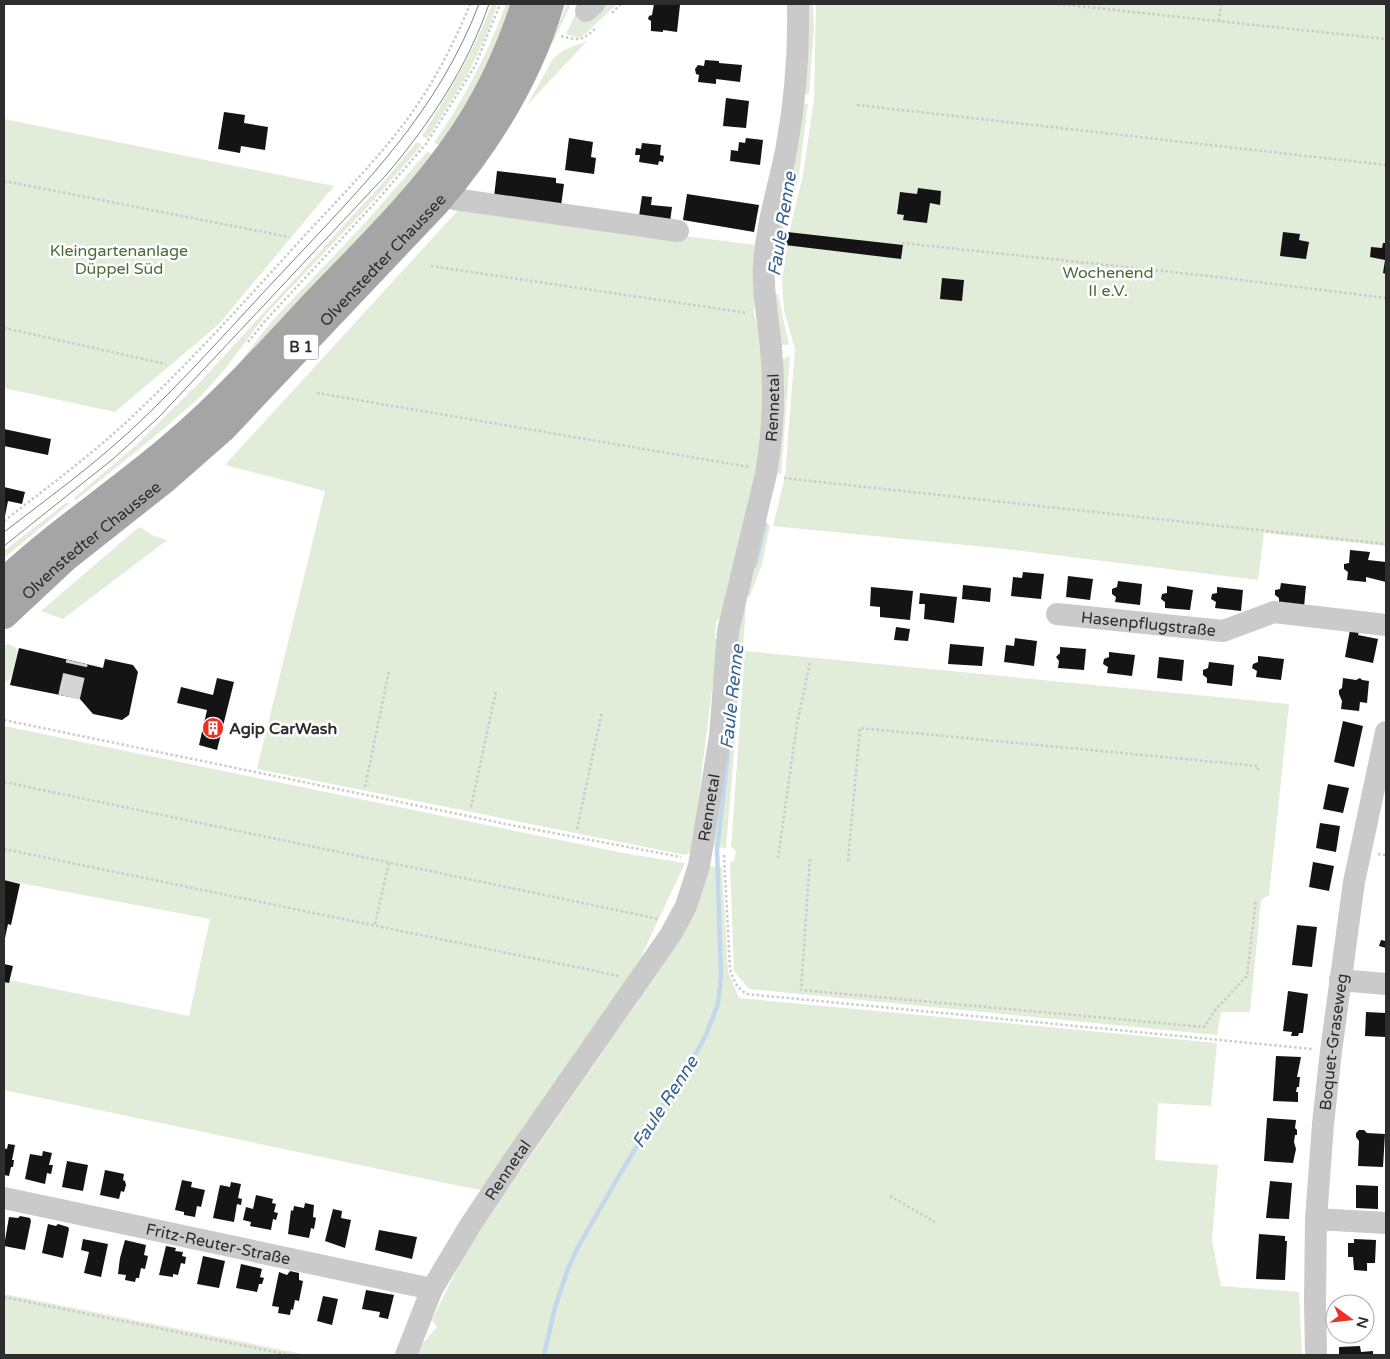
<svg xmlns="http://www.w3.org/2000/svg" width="1390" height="1359" font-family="'Varela Round',sans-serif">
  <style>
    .green { fill: #e1ecd9 }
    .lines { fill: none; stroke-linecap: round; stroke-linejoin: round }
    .stream { stroke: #c4d8ed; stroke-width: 4.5 }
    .building { fill: #141414 }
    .minor-tunnel { stroke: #d5d5d5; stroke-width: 22; stroke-dasharray: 22 11; stroke-linecap: butt }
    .path { stroke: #cacaca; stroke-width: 2.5; stroke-dasharray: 2.5 2.5; stroke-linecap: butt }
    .minor { stroke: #cacaca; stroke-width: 22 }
    .major { stroke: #a5a5a5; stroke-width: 28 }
    .tram { stroke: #828282; stroke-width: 1 }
    .labels { text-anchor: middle; stroke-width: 5; stroke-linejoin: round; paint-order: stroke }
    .shield { fill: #fff; stroke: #6c6c6c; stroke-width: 1 }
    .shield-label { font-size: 15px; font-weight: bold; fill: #2d2d2d }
    .park-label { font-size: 16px; fill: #496b38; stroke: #fff }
    .street-label { font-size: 16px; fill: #2d2d2d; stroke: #fff }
    .poi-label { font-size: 16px; font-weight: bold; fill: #2d2d2d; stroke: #fff; text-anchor: start }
    .water-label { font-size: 18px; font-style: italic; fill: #376393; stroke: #fff }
  </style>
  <rect width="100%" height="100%" fill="#fff"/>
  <g class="green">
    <path d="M492,4H497L488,31L468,74L427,139L422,136C449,93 474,51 492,4Z"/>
    <path d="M506,4H517L506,37L444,146L434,143C465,98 487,55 506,4Z"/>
    <path d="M567,4H571L540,69Z"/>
    <path d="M603,4H617L583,36L578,38L566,34L577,11Z"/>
    <path d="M803,4H813L814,28L809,94H801Z"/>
    <path d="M816,4H1386V546L1264,533L1258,580L1006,549L773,526L785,477L795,349L784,311L782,280L790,229L803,175L814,99Z"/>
    <path d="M587,41L527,105L553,59L564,50Z"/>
    <path d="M801,102L808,104L799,174L792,204L782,201Z"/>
    <path d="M4,119L334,186L219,324L115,412L4,388Z"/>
    <path d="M417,142L422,145L361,214L267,313L225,369L200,397L160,432L76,500L74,498L135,446L202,380L380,186Z"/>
    <path d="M429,152L434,156V162L236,367L272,321L365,223L426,153Z"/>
    <path d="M460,208L756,245L754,314L763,346L765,419L758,468L721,617L716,621L715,638L720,643L712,689L692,851L685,855L257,769L325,491L225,465Z"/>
    <path d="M769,294H778L789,345H777Z"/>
    <path d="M790,356L781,474L770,471L777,361Z"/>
    <path d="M67,502L69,504L4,558V551Z"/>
    <path d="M760,522L770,525L762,564L750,596L742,595Z"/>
    <path d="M139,527L154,536L167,540L63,619L41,611Z"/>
    <path d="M738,606L746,609L726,848L708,846Z"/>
    <path d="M7,644L15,647L18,652L11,678L4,683V646Z"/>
    <path d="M745,651L1289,704L1269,895L1261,900L1250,1012H1221L1217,1035L749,989L734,971L730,862L734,861L736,851L731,847Z"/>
    <path d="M4,726L623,853L685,863L640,959L481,1190L450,1184L4,1090V979L189,1016L210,919L4,880Z"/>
    <path d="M706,866L722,868L728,971L739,998L1217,1043L1211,1106L1158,1103L1155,1160L1218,1165L1212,1240L1221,1286L1299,1292L1302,1355H417L422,1344L437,1327L432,1320L464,1255L511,1179L523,1167L638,1001Z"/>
    <path d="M4,1294L308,1355H4Z"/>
  </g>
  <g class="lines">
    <g class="stream">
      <path d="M778,242L792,176"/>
      <path d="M755,565L765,524"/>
      <path d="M544,1355L555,1307L569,1266L578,1247L620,1174L649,1126L688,1068L706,1035L718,1004L721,977L717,850L728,753"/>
    </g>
  </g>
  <g class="building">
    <path d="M654,4L680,5L677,32L663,30V32L651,31V21L648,19L649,16L652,15Z"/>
    <path d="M705,60L719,61V63L742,65L740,82L716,79V84L698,82L699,75L696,74L695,69L698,65L704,66Z"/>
    <path d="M726,98L749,101L746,128L723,126Z"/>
    <path d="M224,112L245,115L244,123L268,127L265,150L241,146L240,153L218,149Z"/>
    <path d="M569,138L593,142L591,157L596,158L594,174L565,170Z"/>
    <path d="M746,138L763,140L760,165L730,161L731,150L738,151L739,142L745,143Z"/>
    <path d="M642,143L661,145L660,155L664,156L663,162L659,161L658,165L639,162L640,155H635L636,148L641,149Z"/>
    <path d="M497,171L556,178V183L564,184L561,206L494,197Z"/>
    <path d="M918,188L941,191L940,205L930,203L927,223L903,220L904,215L897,214L900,192L917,194Z"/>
    <path d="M687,194L759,205L754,232L683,220Z"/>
    <path d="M642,196L652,197L651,205L672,207L670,222L639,216Z"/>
    <path d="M787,232L903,245L901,259L785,245Z"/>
    <path d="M1283,232L1300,234L1299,240L1309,242L1306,259L1280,256Z"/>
    <path d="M1383,243H1386V274L1383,273L1385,260L1370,257L1371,247L1382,248Z"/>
    <path d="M942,278L964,280L962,301L940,299Z"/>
    <path d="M4,429L51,439L48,455L4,446Z"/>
    <path d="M4,487L25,492L22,504L8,501L5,516Z"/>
    <path d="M1350,550L1370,552L1368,560L1386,562V582L1366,577V582L1347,580L1348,572L1344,569V564L1349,563Z"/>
    <path d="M1023,572L1044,574L1041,599L1011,596L1013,577L1022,578Z"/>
    <path d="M1068,576L1093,579L1090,600L1066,597Z"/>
    <path d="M1118,581L1142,584L1140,605L1115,602L1116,597L1112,594V589L1117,587Z"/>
    <path d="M1281,583L1306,586L1304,607L1279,604V598L1275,595V590L1280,589Z"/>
    <path d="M963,585L991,588L990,602L962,599Z"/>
    <path d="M1167,586L1193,590L1190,610L1165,608V602L1161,599L1162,594L1167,593Z"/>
    <path d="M871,587L913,591L910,620L880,617V607L870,606Z"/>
    <path d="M1217,587L1243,590L1241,611L1215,608L1216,602L1211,599L1212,594L1217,593Z"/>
    <path d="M920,593L957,597L954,623L924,619L925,604H919Z"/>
    <path d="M896,627L910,629L908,641L894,640Z"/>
    <path d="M1350,630L1359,632L1358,635L1378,639L1373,663L1345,657Z"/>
    <path d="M1015,638L1037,641L1034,666L1004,662L1006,645L1014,646Z"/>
    <path d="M950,644L984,647L982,666L948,664Z"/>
    <path d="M1060,647L1086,649L1084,670L1058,668L1059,661L1056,657L1060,653Z"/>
    <path d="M19,648L103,668L105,659L133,665L138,672L129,715L122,720L93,714L80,699L10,685Z"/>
    <path d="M1109,652L1135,655L1132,676L1107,673L1108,667L1103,664L1104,659L1109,657Z"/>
    <path d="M1258,656L1284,659L1281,680L1256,677L1257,671L1252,668L1253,664L1258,662Z"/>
    <path d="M1159,657L1184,660L1182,681L1157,678Z"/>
    <path d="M1209,662L1234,665L1232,686L1207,683V678L1203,675V670L1208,668Z"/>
    <path d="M217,678L234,682L217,750L199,745L207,710L177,703L181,687L213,695Z"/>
    <path d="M1343,678L1356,680L1360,678L1362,680L1369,681L1367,703L1360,702L1359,711L1341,709L1342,701L1339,694V690L1342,688Z"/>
    <path d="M1343,721L1363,726L1354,767L1334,762Z"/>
    <path d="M1328,784L1349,788L1343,813L1323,809Z"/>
    <path d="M1320,823L1340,826L1336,852L1316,848Z"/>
    <path d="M1313,862L1334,866L1329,891L1309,887Z"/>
    <path d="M4,880L20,884L11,925L8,924L5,938Z"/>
    <path d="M1297,925L1317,927L1312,967L1292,965Z"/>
    <path d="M1381,940L1386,941V948L1379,946Z"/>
    <path d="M4,964L13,966L9,983L4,982Z"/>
    <path d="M1288,991L1308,994L1303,1033H1299L1298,1036H1291L1292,1032L1283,1031Z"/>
    <path d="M1366,1012L1386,1013V1037L1365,1036Z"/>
    <path d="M1276,1056L1301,1057L1297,1077H1300L1299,1087H1297L1296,1092H1298V1102L1273,1101Z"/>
    <path d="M1267,1118L1296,1120L1295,1128L1297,1130V1135H1295L1294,1142L1296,1149L1293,1163L1264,1161Z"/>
    <path d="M1359,1130H1364L1367,1133L1385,1134L1383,1167L1358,1166L1359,1141L1356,1137V1133Z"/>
    <path d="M8,1144L15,1145L12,1160H14L13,1167H11L9,1176L4,1175V1148L7,1149Z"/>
    <path d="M43,1151L52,1153L49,1165H53L51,1174L47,1173L45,1184L25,1179L30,1154L42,1156Z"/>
    <path d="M67,1161L88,1165L83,1191L62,1187Z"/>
    <path d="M105,1170L124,1174L123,1180L125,1181L126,1185L124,1192L121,1191L119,1199L100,1195Z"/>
    <path d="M182,1180L192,1182L191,1187L205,1190L201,1207L197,1206L195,1217L184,1215V1212L175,1210Z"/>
    <path d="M1270,1181L1292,1183L1289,1219L1266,1218Z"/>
    <path d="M231,1182L241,1184L238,1198L242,1199L241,1205L237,1204L234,1222L213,1218L220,1185L230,1187Z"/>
    <path d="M1356,1185L1378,1186V1209L1356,1208Z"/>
    <path d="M256,1195L273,1199L272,1203L276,1204L274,1212L278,1213L276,1220L273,1219L271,1230L250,1226L251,1222L243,1220L246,1207L253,1209Z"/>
    <path d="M305,1203L314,1205L313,1217L316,1218L314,1229L311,1228L309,1238L288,1234L291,1210L293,1211L294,1206L304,1208Z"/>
    <path d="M333,1209L342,1211L341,1218L351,1220L345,1248L325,1241Z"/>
    <path d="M20,1216L30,1218L31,1221L25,1250L4,1246L9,1217L18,1218Z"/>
    <path d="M48,1224L56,1226L58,1224L68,1227L69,1229L63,1258L42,1253Z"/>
    <path d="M379,1230L417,1237L412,1259L375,1250Z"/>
    <path d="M1259,1234L1285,1236V1241H1287L1285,1280L1256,1279Z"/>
    <path d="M83,1239L108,1244L101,1277L84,1273L89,1252L81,1250Z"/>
    <path d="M1354,1239L1376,1240L1375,1263H1367V1271L1354,1270L1353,1257H1348V1243H1354Z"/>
    <path d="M125,1240L146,1245L144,1255L148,1256L145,1269L141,1268L139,1278H136L135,1282L125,1280L126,1275L118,1274L120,1258Z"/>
    <path d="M166,1246L176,1248L175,1251L183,1252L182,1256L186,1257L185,1264L181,1263L178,1275L173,1274V1277L159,1275Z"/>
    <path d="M203,1256L225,1261L219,1288L197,1284Z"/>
    <path d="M241,1264L262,1269L260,1277L264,1278L262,1284H259L257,1292L236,1288Z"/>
    <path d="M290,1271L299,1273V1280L303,1281L299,1301L295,1300L293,1310L291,1309L290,1315L278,1313L279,1307L272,1306L279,1272L287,1275Z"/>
    <path d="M366,1290L394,1295L388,1319L379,1317L380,1312L362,1309Z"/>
    <path d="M323,1296L338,1299L332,1325L317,1321Z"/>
    <path d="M1360,1346L1361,1352L1373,1351V1355H1339V1347Z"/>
  </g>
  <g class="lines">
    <path class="minor-tunnel" d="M69,697L77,662"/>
    <g class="path">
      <path d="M1058,4L1386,39"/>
      <path d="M612,13L621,4"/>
      <path d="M1219,21L1221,4"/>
      <path d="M561,36C580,41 582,41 597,27"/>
      <path d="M857,105L1386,165"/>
      <path d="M4,181L289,237"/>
      <path d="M902,243L1209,276L1386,298"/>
      <path d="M431,266L747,313"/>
      <path d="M4,328L166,364"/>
      <path d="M248,342L265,321L373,205L426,144L475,66L500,4"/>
      <path d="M317,393L749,467"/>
      <path d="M784,478L1386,544"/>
      <path d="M4,521C49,486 94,453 135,414C192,360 244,302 297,244C335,202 378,160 411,114C435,80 455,42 470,4"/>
      <path d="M4,720L511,825L681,857"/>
      <path d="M4,782L659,919"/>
      <path d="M365,787L389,671"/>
      <path d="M471,807L496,691"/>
      <path d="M577,829L602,712"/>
      <path d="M4,849L619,976"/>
      <path d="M1378,854L1386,855"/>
      <path d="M724,855L730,969C733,979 737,989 747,994L1312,1049"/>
      <path d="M778,858L797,724L810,662"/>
      <path d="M810,859L801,990L1204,1027L1216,1009L1247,976L1256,899"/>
      <path d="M848,861L860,728L1258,766V772"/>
      <path d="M375,924L389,862"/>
      <path d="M890,1196L935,1222"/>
      <path d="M4,1297L290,1355"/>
    </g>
    <g class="minor">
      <path d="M586,11L594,4"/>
      <path d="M447,191L454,199L678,231"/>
      <path id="s1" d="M1057,614L1223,631L1274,612L1386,625"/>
      <path d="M1340,980L1386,984"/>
      <path id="s2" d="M4,1198L432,1289"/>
      <path d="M1316,1219L1386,1223"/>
      <path id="s3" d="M406,1355L432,1289L471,1224L513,1161L671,934L686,906L699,866L720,736L728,631L766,474C773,433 775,390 771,349C769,321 762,294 764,266C766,227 778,189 786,151C795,103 799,53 798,4"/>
      <path id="s4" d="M1316,1355L1315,1300L1316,1219L1323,1124L1331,1051L1354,882L1386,732"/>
    </g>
    <g class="major">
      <path d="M4,582C56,533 116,494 170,448C223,403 269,353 316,302C367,249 421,197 462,136C490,95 510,50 525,4"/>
      <path id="s5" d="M4,615L65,558L165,479L222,429L436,203C486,145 528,78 550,4"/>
    </g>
    <g class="tram">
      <path d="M4,532C47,499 91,467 130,431C186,379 237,320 290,264C366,183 438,111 479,4"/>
      <path d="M4,546L113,459L158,418L387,174C430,123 467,68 489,4"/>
    </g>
  </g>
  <defs>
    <g id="building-disc" transform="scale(1.125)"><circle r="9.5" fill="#ee3125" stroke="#fff"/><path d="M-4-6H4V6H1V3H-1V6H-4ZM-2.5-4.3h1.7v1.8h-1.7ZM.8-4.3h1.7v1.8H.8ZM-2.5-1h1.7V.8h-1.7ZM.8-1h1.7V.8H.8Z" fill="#fff"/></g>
  </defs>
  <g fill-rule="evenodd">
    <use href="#building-disc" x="213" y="728"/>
  </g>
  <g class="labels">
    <rect class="shield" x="283.5" y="334.5" width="35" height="25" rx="4"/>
    <g class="shield-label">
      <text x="301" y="352">B 1</text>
    </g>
    <g class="park-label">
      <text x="119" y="256">Kleingartenanlage<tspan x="119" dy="18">Düppel Süd</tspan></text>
      <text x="1108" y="278">Wochenend<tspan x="1108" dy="18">II e.V.</tspan></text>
    </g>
    <g class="street-label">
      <text dy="6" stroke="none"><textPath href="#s5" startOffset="520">Olvenstedter Chaussee</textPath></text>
      <text dy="6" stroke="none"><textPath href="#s3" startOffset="1038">Rennetal</textPath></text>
      <text dy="6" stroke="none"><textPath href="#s5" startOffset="115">Olvenstedter Chaussee</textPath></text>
      <text dy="6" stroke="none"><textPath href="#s1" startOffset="92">Hasenpflugstraße</textPath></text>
      <text dy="6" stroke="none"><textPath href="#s3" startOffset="632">Rennetal</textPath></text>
      <text dy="6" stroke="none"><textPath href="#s4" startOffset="314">Boquet-Graseweg</textPath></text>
      <text dy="6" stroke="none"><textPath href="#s3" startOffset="212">Rennetal</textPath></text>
      <text dy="6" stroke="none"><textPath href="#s2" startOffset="219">Fritz-Reuter-Straße</textPath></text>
    </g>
    <g class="poi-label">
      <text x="229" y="734">Agip CarWash</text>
    </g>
    <g class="water-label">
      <text transform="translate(782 224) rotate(-81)" y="6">Faule Renne</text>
      <text transform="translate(732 697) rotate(-84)" y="6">Faule Renne</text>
      <text transform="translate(665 1102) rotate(-57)" y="6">Faule Renne</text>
    </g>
  </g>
  <rect width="1390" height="1359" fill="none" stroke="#2d2d2d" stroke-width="10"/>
  <g transform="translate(1350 1319) rotate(105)"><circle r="24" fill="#ffffff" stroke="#ababab"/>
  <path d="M0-4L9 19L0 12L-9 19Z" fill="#ee3125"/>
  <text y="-8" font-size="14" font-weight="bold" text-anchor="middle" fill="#2d2d2d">N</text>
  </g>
</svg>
